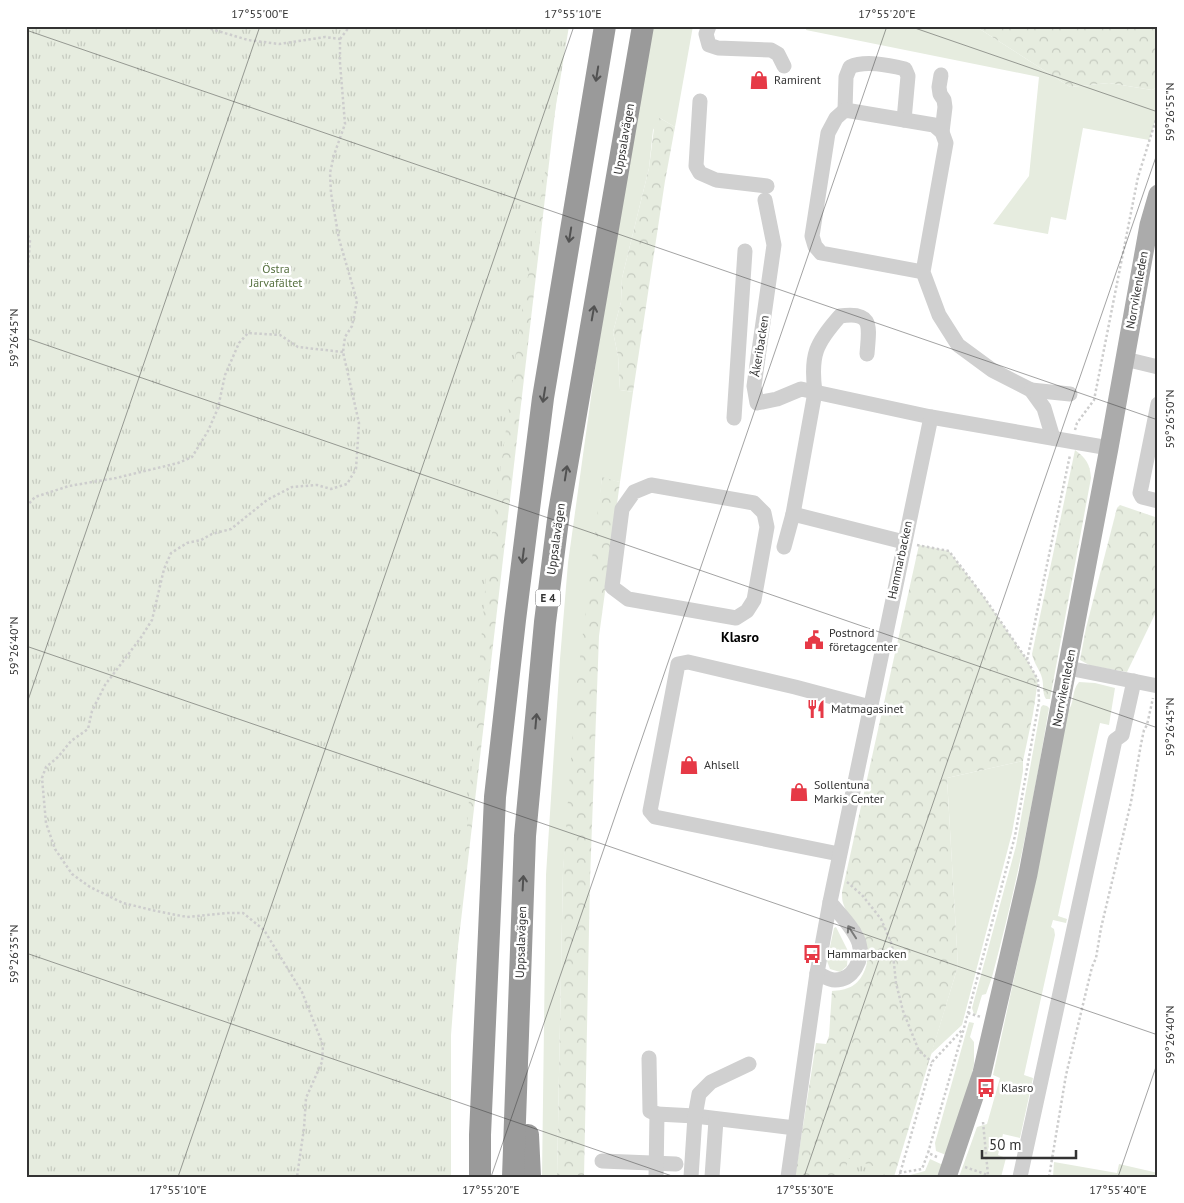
<svg xmlns="http://www.w3.org/2000/svg" width="1184" height="1203" font-family="'PT Sans',sans-serif">
  <style>
    .grass { fill: #e6ecdf }
    .forest { fill: url(#forest-crowns) }
    .park { fill: url(#park-tufts) }
    .lines { fill: none; stroke-linecap: round; stroke-linejoin: round }
    .path { stroke: #cdcdcd; stroke-width: 2.5; stroke-dasharray: 2.5 2.5; stroke-linecap: butt }
    .minor { stroke: #d0d0d0; stroke-width: 15 }
    .major { stroke: #ababab; stroke-width: 19 }
    .highway { stroke: #9a9a9a; stroke-width: 22 }
    .oneway { stroke: #525252 }
    .oneway2 { stroke: #7a7a7a }
    .ticks { fill: none; stroke: #333; stroke-width: 1; stroke-opacity: 0.45 }
    .labels { text-anchor: middle; stroke-width: 5; stroke-linejoin: round; paint-order: stroke }
    .shield { fill: #fff; stroke: #707070; stroke-width: 1 }
    .shield-label { font-size: 11px; font-weight: bold; fill: #333 }
    .poi-label { font-size: 12px; fill: #333; stroke: #fff; text-anchor: start }
    .street-label { font-size: 12px; fill: #333; stroke: #fff }
    .park-label { font-size: 12px; fill: #56703f; stroke: #fff }
    .neighbourhood-label { font-size: 14px; font-weight: bold; fill: #000; stroke: #fff }
    .neatline { fill: none; stroke: #333; stroke-width: 2 }
    .ticks-label { font-size: 12px; text-anchor: middle; fill: #333 }
  </style>
  <defs>
    <pattern id="forest-crowns" width="20" height="18" patternUnits="userSpaceOnUse" patternTransform="scale(1.25)"><rect width="20" height="18" fill="#e6ecdf"/><path d="M2 6a3 3 0 1 1 6 0M12 15a3 3 0 1 1 6 0" fill="none" stroke="#c6cbc0"/></pattern>
    <pattern id="park-tufts" width="24" height="20" patternUnits="userSpaceOnUse" patternTransform="scale(1.25)"><rect width="24" height="20" fill="#e6ecdf"/><path d="M3 7l-1-3M5 7V3M7 7l1-3M15 17l-1-3M17 17v-4M19 17l1-3" fill="none" stroke="#c6cbc0"/></pattern>
  </defs>
  <rect width="100%" height="100%" fill="#fff"/>
  <g class="grass">
    <path d="M653,26H693L675,127L660,118L653,130L649,168L622,278L621,302L613,332L618,356L620,390L633,392L620,482L602,478L563,869L557,1177H542L546,875L560,659L568,563L597,354Z"/>
    <path d="M807,26H975L1070,87L1109,83L1152,90L1158,87V113L1149,140L1083,128L1066,220L1051,217L1048,234L993,224L1029,176L1039,77L806,30Z"/>
    <path d="M1079,682L1095,683L1115,688L1109,725L1100,723L1058,916L1067,919L1066,923L1053,920L1051,927L1054,929L1055,935L1024,1075L1033,1078L1020,1138L1003,1134L998,1155L1006,1158L1001,1177H959L977,1127L987,1124L1000,1078L993,1075L1039,864L1067,712C1075,704 1071,691 1079,682Z"/>
    <path d="M1043,705L1047,706L1049,708C1034,799 1016,888 992,977L986,994L982,995L976,1015L974,1014L972,1008L1016,846L1041,707Z"/>
    <path d="M1023,761V771L1012,833L962,1025L931,1054L958,966L947,778Z"/>
    <path d="M836,927L848,951L847,966L840,972L830,969L827,961L834,928Z"/>
    <path d="M969,1022L974,1023L970,1037L974,1042V1064L971,1078L946,1155L936,1151L935,1143Z"/>
    <path d="M930,1159L943,1165L938,1177H903L925,1171Z"/>
    <path d="M1054,1162L1117,1173L1119,1164L1158,1173V1177H1053Z"/>
  </g>
  <g class="forest">
    <path d="M565,26L447,1041L492,37Z"/>
    <path d="M975,26H1158V87L1152,90L1109,83L1070,87Z"/>
    <path d="M660,118L675,127L665,181L633,392L620,390L618,356L613,332L621,302L622,278L649,168L655,120Z"/>
    <path d="M1075,450C1086,458 1090,464 1091,478L1050,699H1046C1042,693 1044,685 1042,678C1040,670 1034,664 1032,654Z"/>
    <path d="M602,477L620,482L599,636L590,880L584,1177H557L563,869L576,690Z"/>
    <path d="M1120,505L1158,518V608L1127,672L1091,666L1080,660L1086,628L1117,508Z"/>
    <path d="M919,545L949,551L984,597L1027,660L1038,680L1033,714L1023,761L947,778L958,966L894,1177H795L816,1043L826,1044L829,1036L832,991C847,990 856,987 863,974C878,945 851,927 843,903C842,900 842,895 842,892Z"/>
  </g>
  <g class="park">
    <path d="M26,26H569L521,318L486,578L451,1035V1177H26Z"/>
    <path d="M849,1158L885,1170L883,1177H843Z"/>
  </g>
  <g class="lines">
    <g class="path">
      <path d="M201,26L248,40L279,44L325,37L340,39V63L345,124L334,155L330,173L331,193L339,239L357,301L352,326L345,337L343,352L359,423L356,469L347,484L331,489L317,485L292,487L267,500L231,529L212,534L201,540L187,543L171,553L164,569L152,620L142,636L105,685L92,711L88,729L71,741L58,757L46,767L42,778L46,823L55,849L72,874L90,887L123,903L156,911L187,917L226,913H243L264,930L302,992L323,1045L322,1062L306,1098L304,1128L297,1177"/>
      <path d="M340,39L350,26"/>
      <path d="M26,231L30,240L26,294"/>
      <path d="M1075,430L1077,423L1094,400L1138,177L1158,113"/>
      <path d="M26,507L35,497L69,486L116,478L178,463L192,457L208,431L218,408L225,375L239,343L248,333L280,335L298,347L343,352"/>
      <path d="M917,545L949,551L984,597L1027,660"/>
      <path d="M847,882L862,895L881,919L892,945L896,983L903,1011L919,1051L932,1062"/>
      <path d="M968,1013L981,1017"/>
      <path d="M983,1122L988,1175"/>
      <path d="M937,1157L928,1153L964,1028L1015,836L1039,701L1038,680L1027,660L1070,455"/>
      <path d="M965,1167L988,1175"/>
      <path d="M899,1173L922,1169L928,1153"/>
      <path d="M899,1177L932,1062L963,1029"/>
      <path d="M1049,1177L1066,1075L1092,967L1096,958L1101,928L1131,802L1141,744L1144,730L1147,725L1153,698"/>
    </g>
    <g class="minor">
      <path d="M709,26L706,34L709,45L718,48L771,50L778,54L784,66"/>
      <path d="M941,75L939,87L940,94L944,100L945,107L942,132"/>
      <path d="M700,101L696,166L700,173L716,180L767,186"/>
      <path d="M845,110L846,77L850,67C865,60 888,65 905,69L908,76L904,120"/>
      <path d="M765,200L774,245L754,386L757,403L777,399L801,389L931,417"/>
      <path d="M923,272L821,253L815,246L812,236L828,133L836,118L845,110L934,125L942,132L946,143L923,272L939,315L958,345L992,370L1031,390L1044,408L1053,438"/>
      <path d="M1125,359L1158,367"/>
      <path d="M1031,390L1070,394"/>
      <path d="M1158,404L1140,493L1142,497L1158,501"/>
      <path d="M734,418L745,251"/>
      <path d="M651,485L754,503L764,513L767,527L754,600L747,611L736,618L628,599L612,587L622,509L634,492Z"/>
      <path d="M793,514L904,542"/>
      <path d="M784,547L793,514L815,392C810,355 816,343 840,316C874,311 869,327 867,354"/>
      <path d="M1068,668L1158,686"/>
      <path d="M839,854L655,817L650,811L678,664L688,662L795,687L870,707"/>
      <path d="M817,973C823,976 829,980 835,980C853,980 864,959 859,943C854,928 840,915 830,902"/>
      <path d="M649,1058L650,1111L657,1114"/>
      <path d="M602,1161L676,1164"/>
      <path d="M656,1177L657,1114L695,1116L795,1128"/>
      <path d="M691,1177L695,1116L699,1094L711,1082L749,1064"/>
      <path d="M712,1177L716,1120"/>
      <path d="M788,1177L817,973L830,902L931,417L1109,448"/>
      <path d="M1020,1177L1115,740L1122,735L1134,681"/>
    </g>
    <path class="major" d="M947,1177L982,1073L1028,874L1109,448L1149,225L1158,194"/>
    <g class="highway">
      <path d="M528,1135L530,1177"/>
      <path d="M480,1177V1135L495,797L515,620L543,398L605,26"/>
      <path d="M513,1177L525,836L545,622L559,512L643,26"/>
    </g>
  </g>
  <defs><path id="oneway-shaft" d="M-6 0H5M1.5-3L5.5 0L1.5 3" fill="none" stroke-width="1.6" stroke-linecap="round" stroke-linejoin="round" transform="scale(1.25)"/></defs>
  <g class="oneway">
    <use href="#oneway-shaft" transform="translate(597 74) rotate(99)"/>
    <use href="#oneway-shaft" transform="translate(570 235) rotate(99)"/>
    <use href="#oneway-shaft" transform="translate(593 313) rotate(-80)"/>
    <use href="#oneway-shaft" transform="translate(544 395) rotate(99)"/>
    <use href="#oneway-shaft" transform="translate(566 473) rotate(-81)"/>
    <use href="#oneway-shaft" transform="translate(523 556) rotate(97)"/>
    <use href="#oneway-shaft" transform="translate(536 721) rotate(-85)"/>
    <use href="#oneway-shaft" transform="translate(523 883) rotate(-87)"/>
  </g>
  <use class="oneway2" href="#oneway-shaft" transform="translate(852 932) rotate(-123)"/>
  <path class="ticks" d="M909,26L1158,112M26,30L1158,420M26,338L1158,728M26,646L1158,1035M26,706L260,26M26,953L675,1177M178,1177L574,26M491,1177L887,26M804,1177L1158,151M1118,1177L1158,1061"/>
  <defs>
    <g id="shop-bare" transform="scale(1.5)"><path d="M-5-2.5h2.3a2.7 3.5 0 0 1 5.4 0H5L5.5 6h-11ZM-1.5-2.5h3a1.5 2.3 0 0 0-3 0Z" fill="#e63946" stroke="#fff" stroke-width="2.5" paint-order="stroke"/></g>
    <g id="civic-bare" transform="scale(1.5)"><path d="M-.6-6.5H3V-4.5H.6V-3L4-1V1h2V6H-6V1h2V-1L-.6-3ZM-1.2 2.5V6h2.4V2.5Z" fill="#e63946" stroke="#fff" stroke-width="2.5" paint-order="stroke"/></g>
    <g id="restaurant-bare" transform="scale(1.5)"><path d="M-5-6h1v4h1v-4h1v4h1v-4h1v5L-1.5 .5V6h-2V.5L-5-1ZM5-6V6H3V1.5H1.5Q1.5-4 5-6Z" fill="#e63946" stroke="#fff" stroke-width="2.5" paint-order="stroke"/></g>
    <g id="bus-bare" transform="scale(1.5)"><path d="M-5-6H5V4H4V6H2V4H-2V6H-4V4H-5ZM-3.5-4V0h7V-4ZM-3.5 1.2v1.5H-2V1.2ZM2 1.2v1.5H3.5V1.2Z" fill="#e63946" stroke="#fff" stroke-width="2.5" paint-order="stroke"/></g>
  </defs>
  <g fill-rule="evenodd">
    <use href="#shop-bare" x="759" y="80"/>
    <use href="#civic-bare" x="814" y="640"/>
    <use href="#restaurant-bare" x="816" y="709"/>
    <use href="#shop-bare" x="689" y="765"/>
    <use href="#shop-bare" x="799" y="792"/>
    <use href="#bus-bare" x="812" y="954"/>
    <use href="#bus-bare" x="986" y="1088"/>
  </g>
  <g class="labels">
    <rect class="shield" x="535.5" y="589.5" width="25" height="17" rx="4"/>
    <g class="shield-label">
      <text x="548" y="602">E 4</text>
    </g>
    <g class="poi-label">
      <text x="774" y="84">Ramirent</text>
      <text x="829" y="637">Postnord<tspan x="829" dy="14">företagcenter</tspan></text>
      <text x="831" y="713">Matmagasinet</text>
      <text x="704" y="769">Ahlsell</text>
      <text x="814" y="789">Sollentuna<tspan x="814" dy="14">Markis Center</tspan></text>
      <text x="827" y="958">Hammarbacken</text>
      <text x="1001" y="1092">Klasro</text>
    </g>
    <g class="street-label">
      <text transform="translate(624 139) rotate(-80)" y="4">Uppsalavägen</text>
      <text transform="translate(1137 290) rotate(-80)" y="4">Norrvikenleden</text>
      <text transform="translate(760 346) rotate(-81)" y="4">Åkeribacken</text>
      <text transform="translate(556 539) rotate(-82)" y="4">Uppsalavägen</text>
      <text transform="translate(900 560) rotate(-78)" y="4">Hammarbacken</text>
      <text transform="translate(1064 688) rotate(-79)" y="4">Norrvikenleden</text>
      <text transform="translate(521 942) rotate(-88)" y="4">Uppsalavägen</text>
    </g>
    <g class="park-label">
      <text x="276" y="273">Östra<tspan x="276" dy="14">Järvafältet</tspan></text>
    </g>
    <g class="neighbourhood-label">
      <text x="740" y="642">Klasro</text>
    </g>
  </g>
  <rect width="1184" height="1203" fill="none" stroke="#ffffff" stroke-width="55"/>
  <path d="M982 1150v8h94v-8" fill="none" stroke="#333333" stroke-width="2.5"/>
  <text x="989" y="1150" font-size="15" fill="#333333" stroke="#ffffff" stroke-width="4" paint-order="stroke">50 m</text>
  <rect x="28" y="28" width="1128" height="1148" class="neatline"/>
  <g class="ticks-label">
    <text x="260" y="18">17°55'00"E</text>
    <text x="573" y="18">17°55'10"E</text>
    <text x="887" y="18">17°55'20"E</text>
    <text transform="translate(1170 112) rotate(-90)" y="4">59°26'55"N</text>
    <text transform="translate(14 338) rotate(-90)" y="4">59°26'45"N</text>
    <text transform="translate(1170 419) rotate(-90)" y="4">59°26'50"N</text>
    <text transform="translate(14 646) rotate(-90)" y="4">59°26'40"N</text>
    <text transform="translate(1170 727) rotate(-90)" y="4">59°26'45"N</text>
    <text transform="translate(14 954) rotate(-90)" y="4">59°26'35"N</text>
    <text transform="translate(1170 1035) rotate(-90)" y="4">59°26'40"N</text>
    <text x="178" y="1194">17°55'10"E</text>
    <text x="491" y="1194">17°55'20"E</text>
    <text x="805" y="1194">17°55'30"E</text>
    <text x="1118" y="1194">17°55'40"E</text>
  </g>
</svg>
